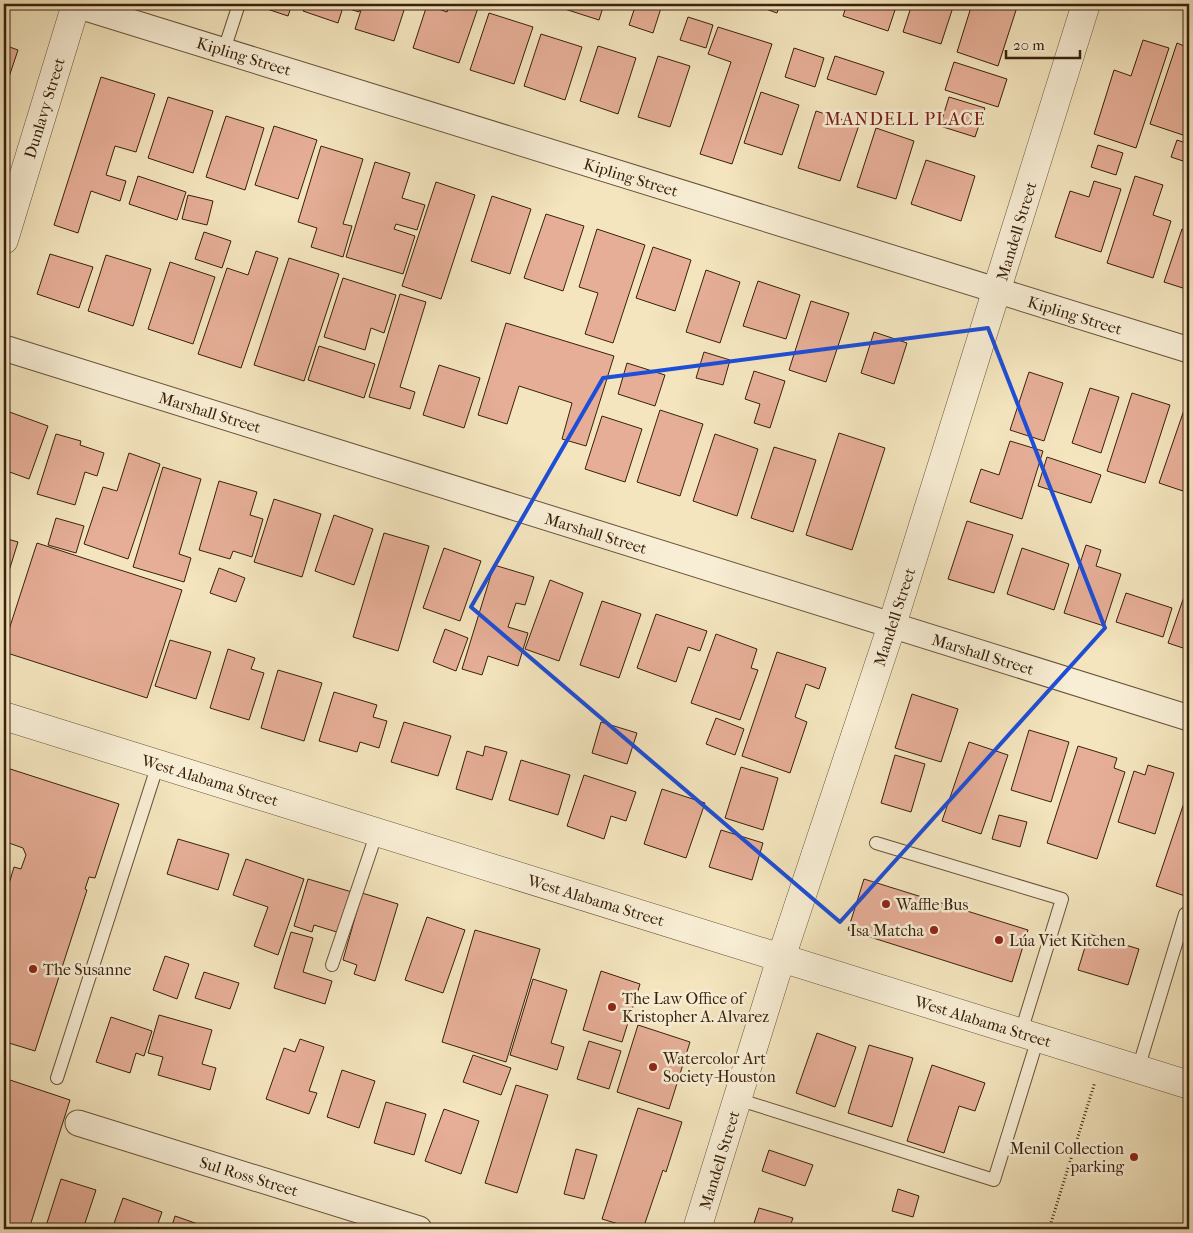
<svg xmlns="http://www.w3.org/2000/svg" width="1193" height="1233" font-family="'IM FELL French Canon',serif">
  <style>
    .building { fill: #e6ae97; stroke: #38210c }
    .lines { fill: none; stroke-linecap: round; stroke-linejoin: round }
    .service-casing { stroke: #675238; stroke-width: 14 }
    .minor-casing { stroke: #675238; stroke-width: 27 }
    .tertiary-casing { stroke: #675238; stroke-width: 29 }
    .path { stroke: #38210c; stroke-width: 3; stroke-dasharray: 1 2.5; stroke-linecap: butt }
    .service { stroke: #f8eed5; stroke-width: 12 }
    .minor { stroke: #f8eed5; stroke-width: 25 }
    .tertiary { stroke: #f8eed5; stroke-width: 28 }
    .marked { fill: none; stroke: #1d4ed8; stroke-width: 4; stroke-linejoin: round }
    .poi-dot { fill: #8f2418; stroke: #f8eed5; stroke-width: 2 }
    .labels { text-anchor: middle; stroke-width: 5; stroke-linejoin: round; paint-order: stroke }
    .street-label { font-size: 16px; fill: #38210c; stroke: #f8eed5 }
    .poi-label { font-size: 16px; fill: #38210c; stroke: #f8eed5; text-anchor: start }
    .neighbourhood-label { font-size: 18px; letter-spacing: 1px; fill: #7a1f14; stroke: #f8eed5 }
  </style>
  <rect width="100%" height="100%" fill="#f4e5be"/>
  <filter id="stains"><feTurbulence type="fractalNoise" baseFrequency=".004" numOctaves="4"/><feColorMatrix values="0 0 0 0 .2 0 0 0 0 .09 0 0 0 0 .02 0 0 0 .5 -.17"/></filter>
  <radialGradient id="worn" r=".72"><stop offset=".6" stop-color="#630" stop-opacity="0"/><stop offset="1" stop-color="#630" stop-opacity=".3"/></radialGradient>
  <g class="building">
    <path d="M252,4H292L288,16Z"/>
    <path d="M305,4H361L359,12L343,7L338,23L303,11Z"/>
    <path d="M363,4H406L394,41L355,29Z"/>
    <path d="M450,4L479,5L459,63L413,48L427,5L447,12Z"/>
    <path d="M549,4H604L599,20Z"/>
    <path d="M636,4H648L661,8L653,33L629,25Z"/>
    <path d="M761,4H780L777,13L760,7Z"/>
    <path d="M789,4H807L805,9Z"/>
    <path d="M847,4H897L888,31L843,16Z"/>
    <path d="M912,4H954L941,44L903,32Z"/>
    <path d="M972,4H1018L998,66L957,52Z"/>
    <path d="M489,13L533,27L514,84L470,70Z"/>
    <path d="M688,17L713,25L706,48L680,40Z"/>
    <path d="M718,27L772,44L732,164L700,154L731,62L708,54Z"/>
    <path d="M541,34L582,47L565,100L524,86Z"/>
    <path d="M1143,40L1169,48L1136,148L1094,134L1114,70L1131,76Z"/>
    <path d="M1177,43L1189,48V137L1150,124Z"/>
    <path d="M4,45L18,50L4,92Z"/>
    <path d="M598,46L636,58L618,114L580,101Z"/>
    <path d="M794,48L824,58L815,87L785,77Z"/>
    <path d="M658,56L690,66L670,127L638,117Z"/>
    <path d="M835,56L884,72L876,95L827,79Z"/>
    <path d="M954,62L1007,79L998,107L945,90Z"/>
    <path d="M101,77L155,94L136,152L115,146L106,175L126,181L120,201L91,191L78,233L54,225Z"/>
    <path d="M761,92L799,105L782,155L744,143Z"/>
    <path d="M168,97L213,111L193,173L148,158Z"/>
    <path d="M949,97L985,108L975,137L940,126Z"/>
    <path d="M816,111L859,125L840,181L798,168Z"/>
    <path d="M226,116L264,128L245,190L206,177Z"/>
    <path d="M274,126L317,140L298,199L255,185Z"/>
    <path d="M876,128L914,141L896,199L857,187Z"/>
    <path d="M1177,140L1189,144V163L1171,157Z"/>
    <path d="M1098,145L1123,153L1116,175L1091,167Z"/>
    <path d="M321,146L363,159L343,224L352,226L343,257L311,247L317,228L298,222Z"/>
    <path d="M926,160L975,176L961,221L911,204Z"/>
    <path d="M375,162L410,173L402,198L425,205L417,230L396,224L394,229L415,236L403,274L346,257Z"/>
    <path d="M138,176L186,192L177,220L129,204Z"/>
    <path d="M1135,176L1163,185L1153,215L1171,221L1153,278L1107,263Z"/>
    <path d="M1094,181L1121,189L1101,252L1055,237L1070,191L1089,197Z"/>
    <path d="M436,182L475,195L441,299L402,286Z"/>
    <path d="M188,195L213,201L207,225L182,219Z"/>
    <path d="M492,196L531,209L510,274L471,261Z"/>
    <path d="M546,214L584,226L563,291L524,278Z"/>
    <path d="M597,229L645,245L613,343L585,334L598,293L579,287Z"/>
    <path d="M1182,229L1189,232V290L1164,282Z"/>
    <path d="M204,232L231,241L222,268L195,259Z"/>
    <path d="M653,247L691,260L675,311L636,298Z"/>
    <path d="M256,251L278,258L241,368L198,354L227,268L248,275Z"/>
    <path d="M50,254L93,267L79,308L37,294Z"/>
    <path d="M106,255L151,269L133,326L88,311Z"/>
    <path d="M289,258L339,274L304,381L254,365Z"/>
    <path d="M170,262L215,277L193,344L148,329Z"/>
    <path d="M706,270L740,282L720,343L686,332Z"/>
    <path d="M343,278L396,295L384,333L371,328L365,350L324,337Z"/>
    <path d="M758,281L800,295L786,339L743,326Z"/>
    <path d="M400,294L426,302L400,387L415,392L410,409L369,397Z"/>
    <path d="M811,301L849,313L826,382L789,370Z"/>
    <path d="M506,323L614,356L586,446L562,439L572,403L519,386L507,424L478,415Z"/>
    <path d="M874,332L907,343L894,384L861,373Z"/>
    <path d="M319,346L375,364L364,398L308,380Z"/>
    <path d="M704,352L730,360L723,385L696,378Z"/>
    <path d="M627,363L665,375L655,406L618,394Z"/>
    <path d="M439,365L480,378L464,428L423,415Z"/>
    <path d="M754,371L785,381L770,428L754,423L760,404L745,399Z"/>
    <path d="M1029,372L1063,383L1044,441L1010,430Z"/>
    <path d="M1090,388L1119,397L1101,453L1072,443Z"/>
    <path d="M1132,393L1170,405L1145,483L1107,471Z"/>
    <path d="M4,410L48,426L29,479L4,470Z"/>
    <path d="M660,410L703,424L680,496L637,482Z"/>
    <path d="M1184,410L1189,412V493L1159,483Z"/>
    <path d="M602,416L642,429L625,482L585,469Z"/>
    <path d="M839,433L885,448L852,550L806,535Z"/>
    <path d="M56,434L81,441L80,445L104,453L97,476L85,472L75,505L37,494Z"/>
    <path d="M715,434L758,449L737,516L693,501Z"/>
    <path d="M1010,441L1043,451L1022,519L970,502L981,469L999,475Z"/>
    <path d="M774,447L816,460L793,532L751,518Z"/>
    <path d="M129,453L160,464L128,559L84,544L103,487L117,491Z"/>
    <path d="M1047,457L1101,475L1091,503L1038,486Z"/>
    <path d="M163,467L201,479L179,554L191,558L184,582L133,567Z"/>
    <path d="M219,481L257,492L250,515L263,519L252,557L233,551L230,559L199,550Z"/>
    <path d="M274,499L321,514L302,577L254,562Z"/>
    <path d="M334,515L373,529L354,585L315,571Z"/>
    <path d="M56,518L84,526L76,553L48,545Z"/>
    <path d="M967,521L1013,535L994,593L948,579Z"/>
    <path d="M384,533L429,546L398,651L353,637Z"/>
    <path d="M4,538L18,542L4,587Z"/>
    <path d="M37,543L182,590L147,698L4,652V645Z"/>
    <path d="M1086,545L1101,550L1096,566L1121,574L1104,626L1064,613Z"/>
    <path d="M444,548L481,561L460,621L423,608Z"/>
    <path d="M1022,548L1069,564L1054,610L1007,594Z"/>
    <path d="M494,565L534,577L525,605L516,603L508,627L528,633L518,666L488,656L482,675L462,669Z"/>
    <path d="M219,568L245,578L236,602L210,593Z"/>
    <path d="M550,580L583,593L559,661L525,649Z"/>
    <path d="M1187,588L1189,589V650L1168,643Z"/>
    <path d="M1126,593L1172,608L1163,637L1116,622Z"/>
    <path d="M602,601L641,614L619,678L580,665Z"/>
    <path d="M656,614L707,631L700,651L688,647L676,682L637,668Z"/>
    <path d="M445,629L468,638L456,671L433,662Z"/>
    <path d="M716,634L757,649L751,668L758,670L740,720L691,703Z"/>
    <path d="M170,640L211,652L196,699L155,686Z"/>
    <path d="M228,649L255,658L251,669L264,673L249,720L210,708Z"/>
    <path d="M777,652L826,668L819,689L806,684L795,717L807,722L790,773L742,756Z"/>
    <path d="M278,670L322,683L304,741L261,728Z"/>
    <path d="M334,692L377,705L373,717L387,721L379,748L360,742L357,752L319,741Z"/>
    <path d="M912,694L958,709L941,762L895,748Z"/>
    <path d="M716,718L744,729L735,755L706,744Z"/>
    <path d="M404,722L451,736L438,776L391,762Z"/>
    <path d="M601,722L637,733L627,764L592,753Z"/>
    <path d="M1029,730L1069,742L1051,802L1011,790Z"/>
    <path d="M969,742L1008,755L981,834L942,821Z"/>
    <path d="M485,746L507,752L492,800L456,789L467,751L483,756Z"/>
    <path d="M1078,746L1117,758L1114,768L1125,772L1097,859L1047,843Z"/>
    <path d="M895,755L925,764L911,812L881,803Z"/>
    <path d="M521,760L570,775L558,815L509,800Z"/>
    <path d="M1148,765L1174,773L1155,834L1118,822L1134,771L1145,775Z"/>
    <path d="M4,767L119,804L95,878L89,877L85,889L87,890L35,1051L9,1043L4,1060V894H6L14,867L21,869L26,855L23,848L9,843L8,849L4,848Z"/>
    <path d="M741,767L778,778L763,830L725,818Z"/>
    <path d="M584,775L636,792L626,821L611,816L604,839L567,826Z"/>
    <path d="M1189,788V884L1185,896L1156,886Z"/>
    <path d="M662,789L705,803L686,858L644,844Z"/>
    <path d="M999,815L1027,822L1020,847L992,839Z"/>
    <path d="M721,830L763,843L752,880L709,867Z"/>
    <path d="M178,839L229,854L218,890L167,874Z"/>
    <path d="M246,859L304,879L278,955L254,946L268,907L233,895Z"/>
    <path d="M308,879L352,892L340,933L314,925L312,932L294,926Z"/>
    <path d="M864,879L1028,930L1012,982L848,930Z"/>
    <path d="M362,893L398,904L375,981L354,974L357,965L343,960Z"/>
    <path d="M427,917L465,930L443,993L405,980Z"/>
    <path d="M475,930L540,949L506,1062L442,1042Z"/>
    <path d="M291,932L313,938L303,972L332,981L325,1004L274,988Z"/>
    <path d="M1089,934L1139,949L1128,985L1078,970Z"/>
    <path d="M165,956L189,964L177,999L153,990Z"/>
    <path d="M601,971L640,984L622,1042L583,1030Z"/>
    <path d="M204,972L239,983L230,1009L195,998Z"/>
    <path d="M533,979L567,990L551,1043L564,1047L557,1070L510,1055Z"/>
    <path d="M159,1015L212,1030L202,1064L216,1068L210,1090L158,1075L163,1057L148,1053Z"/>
    <path d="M111,1017L152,1031L144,1056L136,1053L130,1073L96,1062Z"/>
    <path d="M638,1025L690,1042L669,1109L617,1092Z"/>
    <path d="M817,1033L856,1047L835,1107L796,1093Z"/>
    <path d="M300,1039L324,1047L309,1091L317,1093L309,1114L266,1099L284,1048L295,1052Z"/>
    <path d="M589,1041L621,1051L609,1089L577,1079Z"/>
    <path d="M869,1045L913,1058L892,1127L848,1113Z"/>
    <path d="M473,1055L511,1068L501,1095L463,1082Z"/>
    <path d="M932,1065L985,1083L975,1111L959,1106L944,1153L907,1141Z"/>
    <path d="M342,1070L375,1081L359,1128L327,1117Z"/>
    <path d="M4,1078L70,1100L29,1229H4Z"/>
    <path d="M516,1085L548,1095L517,1193L485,1183Z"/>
    <path d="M386,1102L426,1114L414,1155L374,1143Z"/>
    <path d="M638,1108L682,1122L666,1172L663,1170L643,1229H635L602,1219Z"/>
    <path d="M444,1109L479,1121L461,1174L425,1161Z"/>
    <path d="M576,1149L597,1155L584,1199L564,1194Z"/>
    <path d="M769,1150L813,1165L805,1186L762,1171Z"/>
    <path d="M61,1179L96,1190L83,1229H45Z"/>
    <path d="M898,1189L919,1196L913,1217L892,1211Z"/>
    <path d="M123,1198L162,1212L156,1229H112Z"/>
    <path d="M759,1208L793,1218L789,1229H752Z"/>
    <path d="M175,1216L212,1229H171Z"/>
  </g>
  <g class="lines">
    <g class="service-casing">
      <g id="service">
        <path d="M224,50L239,4"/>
        <path d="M876,843L1062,899L1021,1032"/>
        <path d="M332,965L377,832"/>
        <path d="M1138,1069L1185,914"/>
        <path d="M57,1078L158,764"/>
        <path d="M737,1099L994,1180L1038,1038"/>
      </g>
    </g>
    <g class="minor-casing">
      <g id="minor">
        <path d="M73,4L1189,350"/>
        <path d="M4,348L1189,718"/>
        <path d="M78,1123L419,1229"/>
      </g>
    </g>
    <g class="tertiary-casing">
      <g id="tertiary">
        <path d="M4,240L76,4"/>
        <path d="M4,716L1189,1085"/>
        <path d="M697,1229L781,958L892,625L1086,4"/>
      </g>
    </g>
    <path class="path" d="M1049,1229L1095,1082"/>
    <use href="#service" class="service"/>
    <use href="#minor" class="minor"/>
    <use href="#tertiary" class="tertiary"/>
  </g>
  <path class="marked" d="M988,328L1105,628L840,922L471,607L603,378Z"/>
  <g class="poi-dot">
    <circle cx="886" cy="904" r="5"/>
    <circle cx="934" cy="930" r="5"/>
    <circle cx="999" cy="940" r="5"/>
    <circle cx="33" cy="969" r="5"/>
    <circle cx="612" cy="1007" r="5"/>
    <circle cx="653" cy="1067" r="5"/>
    <circle cx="1134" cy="1157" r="5"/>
  </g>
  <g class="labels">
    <g class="street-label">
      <text transform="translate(244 56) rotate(17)" y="6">Kipling Street</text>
      <text transform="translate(44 108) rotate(-73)" y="6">Dunlavy Street</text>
      <text transform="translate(631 177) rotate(17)" y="6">Kipling Street</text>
      <text transform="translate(1016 231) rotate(-73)" y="6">Mandell Street</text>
      <text transform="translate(1075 315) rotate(17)" y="6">Kipling Street</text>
      <text transform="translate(210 412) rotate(17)" y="6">Marshall Street</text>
      <text transform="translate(596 533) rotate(17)" y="6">Marshall Street</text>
      <text transform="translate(894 617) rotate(-72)" y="6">Mandell Street</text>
      <text transform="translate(983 654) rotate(17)" y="6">Marshall Street</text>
      <text transform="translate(210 780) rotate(17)" y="6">West Alabama Street</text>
      <text transform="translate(596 900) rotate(17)" y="6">West Alabama Street</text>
      <text transform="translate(983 1021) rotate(17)" y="6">West Alabama Street</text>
      <text transform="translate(719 1160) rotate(-73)" y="6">Mandell Street</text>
      <text transform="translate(249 1176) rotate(17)" y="6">Sul Ross Street</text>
    </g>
    <g class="poi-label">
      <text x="896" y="910">Waffle Bus</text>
      <text x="924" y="936" text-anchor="end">Isa Matcha</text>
      <text x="1009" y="946">Lúa Viet Kitchen</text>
      <text x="43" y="975">The Susanne</text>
      <text x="622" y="1004">The Law Office of<tspan x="622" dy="18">Kristopher A. Alvarez</tspan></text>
      <text x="663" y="1064">Watercolor Art<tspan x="663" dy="18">Society-Houston</tspan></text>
      <text x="1124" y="1154" text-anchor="end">Menil Collection<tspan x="1124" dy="18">parking</tspan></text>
    </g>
    <g class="neighbourhood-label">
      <text x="905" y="125">MANDELL PLACE</text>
    </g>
  </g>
  <rect width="1193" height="1233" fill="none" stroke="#f4e5be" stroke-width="20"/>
  <rect x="5" y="5" width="1183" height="1223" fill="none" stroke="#38210c" stroke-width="2.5"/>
  <rect x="10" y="10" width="1173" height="1213" fill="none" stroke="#38210c"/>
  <path d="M1006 50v8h74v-8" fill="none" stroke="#38210c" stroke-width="2.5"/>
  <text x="1013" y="50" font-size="15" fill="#38210c" stroke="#f8eed5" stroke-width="4" paint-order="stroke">20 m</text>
  <rect width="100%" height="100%" filter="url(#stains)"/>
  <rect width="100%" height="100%" fill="url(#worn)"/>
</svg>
